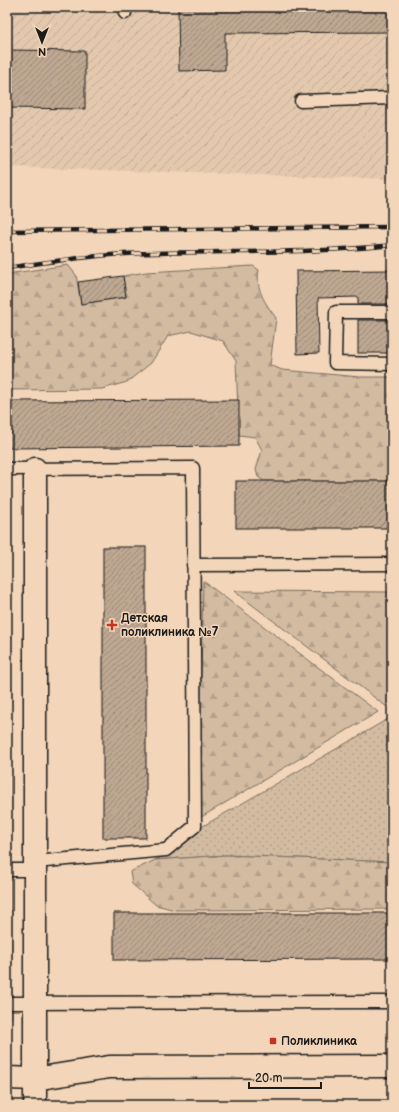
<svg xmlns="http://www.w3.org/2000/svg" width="399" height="1112" font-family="'Balsamiq Sans',sans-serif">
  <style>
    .industrial { fill: url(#industrial-furrows) }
    .grass { fill: url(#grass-dots); stroke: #786c5f }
    .forest { fill: url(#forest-firs); stroke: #786c5f }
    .building { fill: url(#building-hatch); stroke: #1c1c1c }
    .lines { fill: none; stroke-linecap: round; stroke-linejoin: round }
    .service-casing { stroke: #1c1c1c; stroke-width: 15 }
    .minor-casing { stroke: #1c1c1c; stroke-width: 25 }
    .secondary-casing { stroke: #1c1c1c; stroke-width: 25 }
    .service { stroke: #f3d6b9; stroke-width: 12 }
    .minor { stroke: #f3d6b9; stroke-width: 22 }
    .secondary { stroke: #f3d6b9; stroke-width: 22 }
    .rail-casing { stroke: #1c1c1c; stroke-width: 4.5 }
    .rail { stroke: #f3d6b9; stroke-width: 3; stroke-dasharray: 9; stroke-linecap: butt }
    .poi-dot { fill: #c8321e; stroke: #f3d6b9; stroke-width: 1.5 }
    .labels { text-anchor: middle; stroke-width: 3; stroke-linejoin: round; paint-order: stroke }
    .poi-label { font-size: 12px; font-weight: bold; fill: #1c1c1c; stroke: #f3d6b9; text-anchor: start }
  </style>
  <defs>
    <pattern id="industrial-furrows" width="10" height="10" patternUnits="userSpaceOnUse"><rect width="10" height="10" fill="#e3c8ad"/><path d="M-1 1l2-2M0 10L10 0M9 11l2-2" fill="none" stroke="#c2ab94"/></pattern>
    <pattern id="grass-dots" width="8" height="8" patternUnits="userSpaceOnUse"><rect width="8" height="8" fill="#d3bba2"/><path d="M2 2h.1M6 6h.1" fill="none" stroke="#b5a08b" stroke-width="1.8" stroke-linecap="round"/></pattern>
    <pattern id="forest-firs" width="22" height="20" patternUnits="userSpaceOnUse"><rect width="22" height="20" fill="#d3bba2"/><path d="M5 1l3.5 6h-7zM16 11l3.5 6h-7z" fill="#b5a08b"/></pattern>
    <pattern id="building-hatch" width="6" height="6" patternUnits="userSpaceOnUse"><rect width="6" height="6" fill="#bea892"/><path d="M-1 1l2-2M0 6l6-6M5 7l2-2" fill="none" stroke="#9a8876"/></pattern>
  </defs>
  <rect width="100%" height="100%" fill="#f3d6b9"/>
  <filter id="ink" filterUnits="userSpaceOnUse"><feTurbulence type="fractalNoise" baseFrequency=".025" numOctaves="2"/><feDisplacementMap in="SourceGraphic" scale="8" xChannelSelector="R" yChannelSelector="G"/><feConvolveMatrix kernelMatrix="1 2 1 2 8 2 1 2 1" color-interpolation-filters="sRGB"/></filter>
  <g filter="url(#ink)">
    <path class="industrial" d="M7,7H392V179L7,167Z"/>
    <path class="grass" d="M388,719L392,724V862L226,855L155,860L169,854L198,829Z"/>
    <g class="forest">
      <path d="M68,265L76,275L81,304L126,297L123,276L146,272L253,266L259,270C255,289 265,303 276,318L270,365L282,370L360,377H392V481H264L258,477L256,470L262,450L255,437L239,435L236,361L223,341L191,331L168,336L151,363L127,382L102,389L7,390V274Z"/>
      <path d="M203,581L378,712L198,819Z"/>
      <path d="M234,591L392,592V704L387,707Z"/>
      <path d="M7,747H10L11,1018L7,1022Z"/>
      <path d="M226,855L392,862V909L175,910L156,905L132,884L130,872L155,860Z"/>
    </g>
    <g class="building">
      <path d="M178,7H392V32L225,33V70L179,71Z"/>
      <path d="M7,50L85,51V109L7,108Z"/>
      <path d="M392,270V304H358V297L318,298L319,353L297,354L296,271Z"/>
      <path d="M123,276L126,297L81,304L78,282Z"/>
      <rect x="358" y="320" width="34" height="33"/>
      <path d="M239,400V446L7,448V401Z"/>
      <rect x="236" y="481" width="156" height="47"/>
      <rect x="103" y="547" width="43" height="291"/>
      <path d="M114,913H392V959L114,960Z"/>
    </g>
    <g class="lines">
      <g class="service-casing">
        <g id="service">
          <path d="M124,7L125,13"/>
          <path d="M301,101L392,98"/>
          <path d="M392,312H336L335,363L392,364"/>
          <path d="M7,469L193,468L195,826L166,850L35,862"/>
          <path d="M193,565L392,564"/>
          <path d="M7,870H35"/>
          <path d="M7,1003L392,1002"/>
        </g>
      </g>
      <g class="minor-casing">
        <path id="minor" d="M7,1078L35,1079V469"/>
      </g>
      <g class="secondary-casing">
        <path id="secondary" d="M35,1105V1079L109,1067L392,1066"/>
      </g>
      <use href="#service" class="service"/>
      <use href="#minor" class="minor"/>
      <use href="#secondary" class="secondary"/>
      <g class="rail-casing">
        <g id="rail">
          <path d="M7,231L392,227"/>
          <path d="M7,268C46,262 85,256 125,254C215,250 302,255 392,245"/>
        </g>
      </g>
      <use href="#rail" class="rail"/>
    </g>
  </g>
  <g class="poi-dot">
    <path d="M110 619h4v4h4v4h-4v4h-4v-4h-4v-4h4z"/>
    <rect x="269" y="1037" width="8" height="8" rx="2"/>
  </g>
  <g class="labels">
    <g class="poi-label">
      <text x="121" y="622">Детская<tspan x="121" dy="14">поликлиника №7</tspan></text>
      <text x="281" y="1045">Поликлиника</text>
    </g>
  </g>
  <rect width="399" height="1112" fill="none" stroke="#f3d6b9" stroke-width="24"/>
  <rect x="12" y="12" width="375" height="1088" fill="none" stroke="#1c1c1c" stroke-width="1.5" filter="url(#ink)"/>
  <g transform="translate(42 42) rotate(180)" stroke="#f3d6b9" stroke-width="3" paint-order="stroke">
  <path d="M0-3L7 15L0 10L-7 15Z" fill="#1c1c1c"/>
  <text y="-6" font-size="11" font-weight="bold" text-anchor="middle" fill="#1c1c1c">N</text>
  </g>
  <path d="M249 1082v6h72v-6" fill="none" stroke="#1c1c1c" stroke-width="2"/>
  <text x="255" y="1082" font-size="12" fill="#1c1c1c" stroke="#f3d6b9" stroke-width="3" paint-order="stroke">20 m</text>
</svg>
